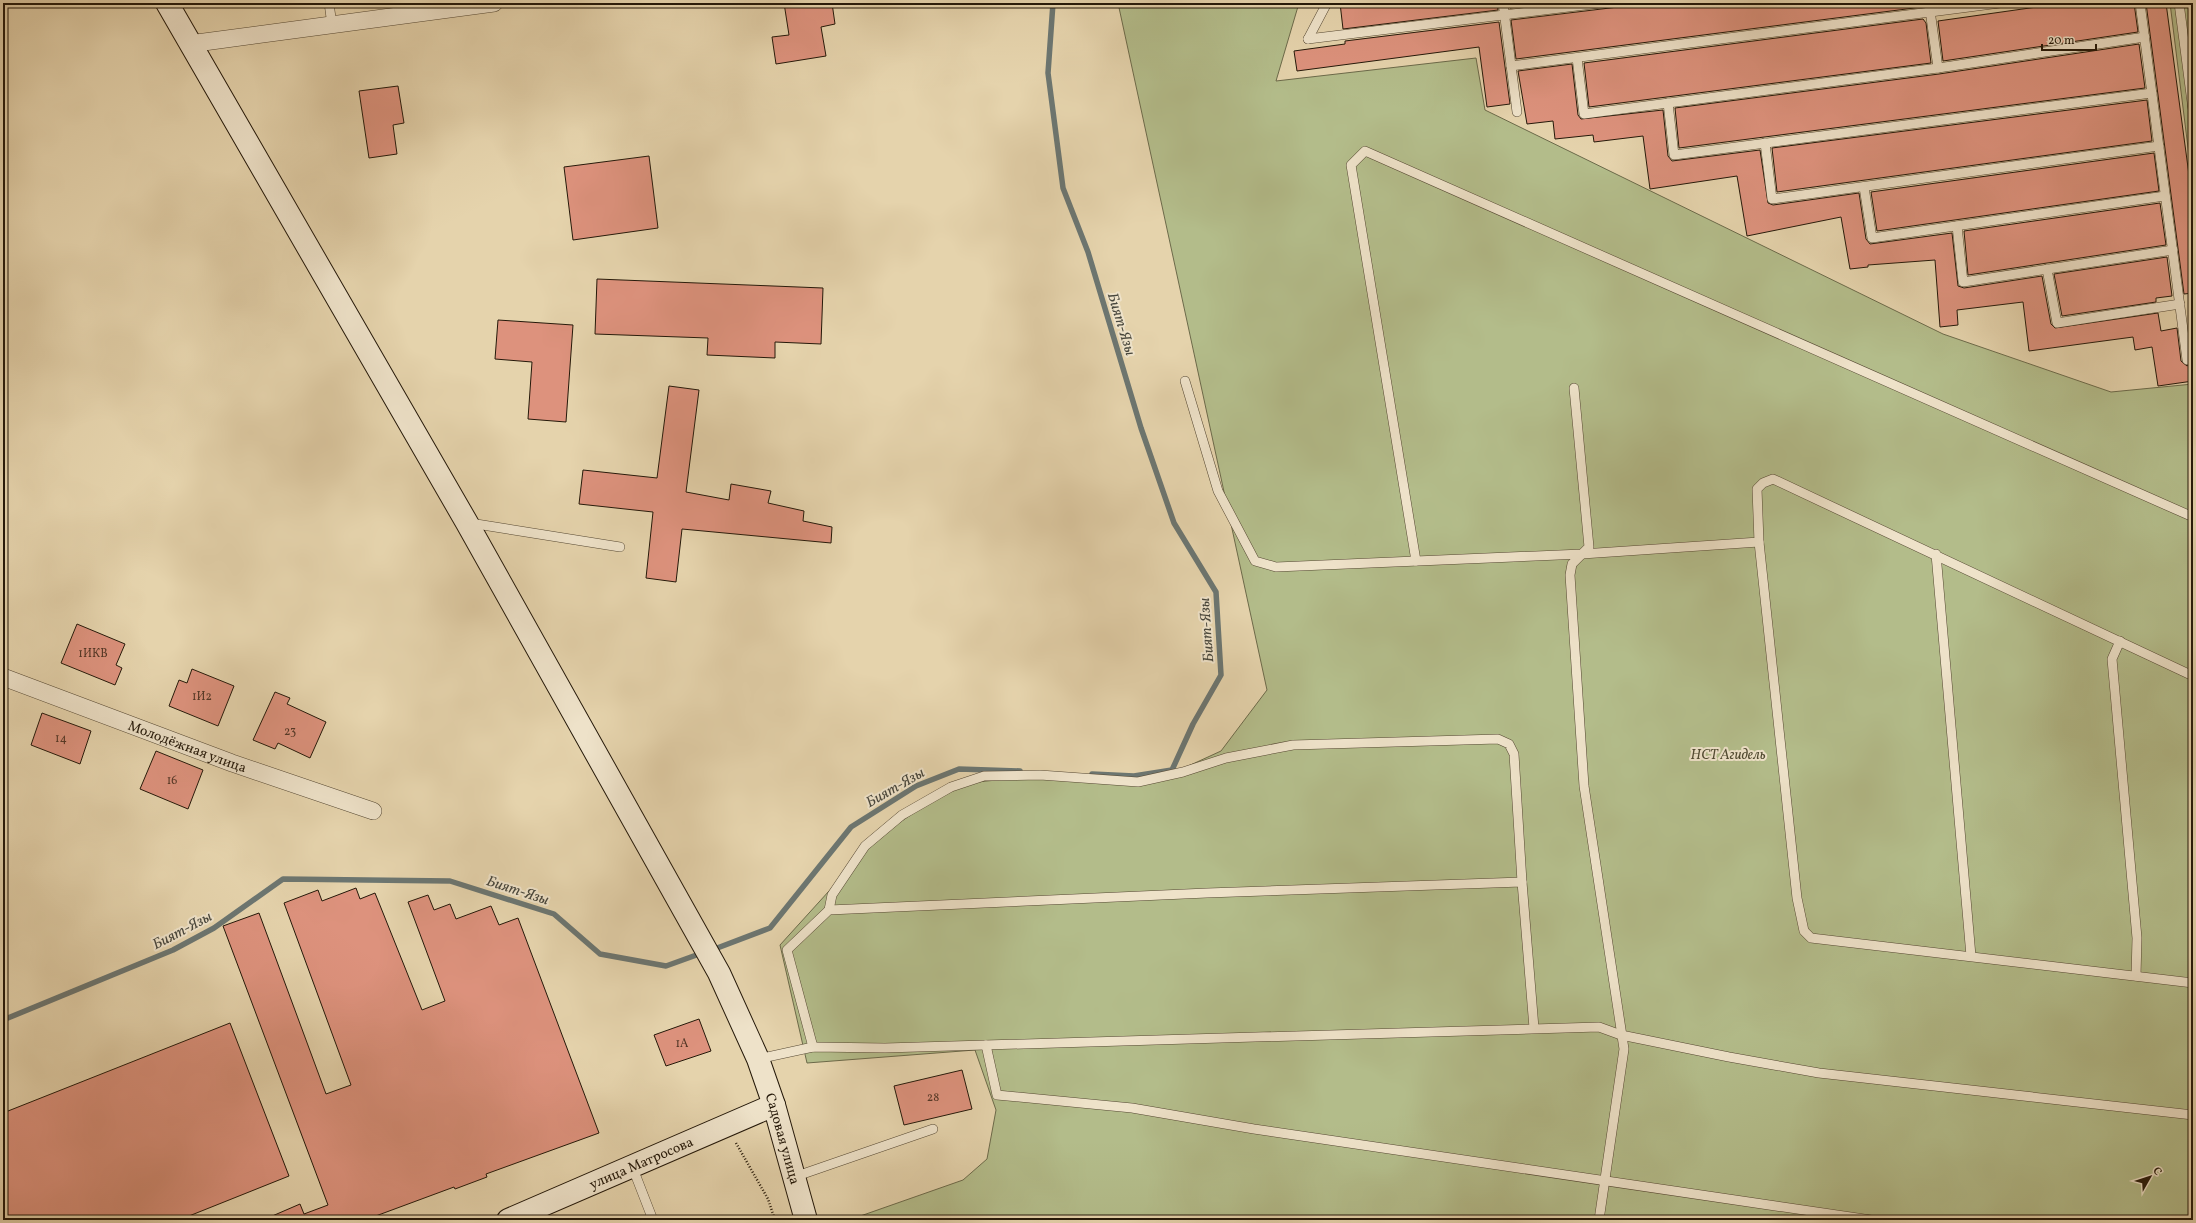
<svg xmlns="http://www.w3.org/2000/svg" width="2196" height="1223" font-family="Vollkorn,serif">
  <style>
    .green { fill: #b3bc8a; stroke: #6c6a4a }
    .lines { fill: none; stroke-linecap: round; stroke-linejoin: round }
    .stream { stroke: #6c7671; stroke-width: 5.5 }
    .building { fill: #dd927d; stroke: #241809 }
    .lane-casing { stroke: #544732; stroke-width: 10 }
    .street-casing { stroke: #544732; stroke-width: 18 }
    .secondary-casing { stroke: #241809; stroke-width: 24 }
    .path { stroke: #241809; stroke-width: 2.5; stroke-dasharray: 1 2; stroke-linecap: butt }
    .lane { stroke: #eee2c9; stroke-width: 9 }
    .street { stroke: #eee2c9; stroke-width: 17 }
    .secondary { stroke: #eee2c9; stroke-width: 22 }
    .labels { text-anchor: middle; stroke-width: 4; stroke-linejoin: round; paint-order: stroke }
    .number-label { font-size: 12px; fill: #523626 }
    .street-label { font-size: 14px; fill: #241809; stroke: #eee2c9 }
    .park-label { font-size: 14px; font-style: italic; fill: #4f4930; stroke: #eee2c9 }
    .water-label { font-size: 15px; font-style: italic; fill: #48473d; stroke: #eee2c9 }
  </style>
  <rect width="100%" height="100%" fill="#e5d3ac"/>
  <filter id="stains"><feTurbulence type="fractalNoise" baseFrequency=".005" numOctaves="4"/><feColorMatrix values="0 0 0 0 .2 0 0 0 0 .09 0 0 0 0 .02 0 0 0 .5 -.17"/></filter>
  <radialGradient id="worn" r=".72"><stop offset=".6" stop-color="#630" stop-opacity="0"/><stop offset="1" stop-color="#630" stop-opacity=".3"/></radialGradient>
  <g class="green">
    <path d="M1118,3H1299L1276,81L1476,58L1485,110L1943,334L2111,392L2193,384V1220H849L963,1180L987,1159L996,1110L975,1050L807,1063L780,945L878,837L924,806L968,783L1025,777L1160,779L1221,751L1267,690Z"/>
    <path d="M2170,3H2193V188Z"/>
  </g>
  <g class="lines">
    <g class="stream">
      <path d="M1053,3L1048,73L1063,188L1088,252L1141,428L1174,523L1216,592L1221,675L1193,724L1172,770L1134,776L1092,774"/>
      <path d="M712,950L770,928L851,827L916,786L959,769L1020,771"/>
      <path d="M3,1020L173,950L214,928L283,879L450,881L554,914L600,954L666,966L702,953"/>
    </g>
  </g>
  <g class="building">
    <path d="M784,3H832L835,24L821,27L826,56L776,64L772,37L789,35Z"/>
    <path d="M1340,3H1497L1498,10L1343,29Z"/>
    <path d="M1509,3H1552L1510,8Z"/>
    <path d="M1651,3H1921L1922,7L1516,59L1511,20Z"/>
    <path d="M2065,3H2134L2138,32L1943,61L1938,21Z"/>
    <path d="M2146,3H2166L2193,205V293L2184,294Z"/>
    <path d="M1923,19L1926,23L1931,63L1589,107L1584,63Z"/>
    <path d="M1499,22L1510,104L1487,107L1479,47L1297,71L1294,51L1345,44V41Z"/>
    <path d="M2139,44L2145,88L1679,148L1675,108L1939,74Z"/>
    <path d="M1572,64L1578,115L1581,119L1663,110L1668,156L1672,161L1760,150L1768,203L1773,205L1859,193L1866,239L1870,244L1952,233L1958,286L1964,288L2042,276L2051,324L2055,328L2158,313L2161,331L2177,328L2181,361L2187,366L2193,362L2189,326H2193V381L2158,386L2152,347L2135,350L2133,337L2029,351L2023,302L1957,310L1958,325L1940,327L1935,260L1868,265V267L1850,269L1841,217L1747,236L1737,176L1650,189L1643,136L1594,142L1593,135L1555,139L1553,121L1527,124L1518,71Z"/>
    <path d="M398,86L404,123L393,125L397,154L369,158L359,91Z"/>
    <path d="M2147,100L2152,141L1777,192L1772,148Z"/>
    <path d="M2154,153L2159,191L1877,231L1871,192Z"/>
    <path d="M649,156L658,228L573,240L564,167Z"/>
    <path d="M2160,203L2166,245L1968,275L1964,231Z"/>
    <path d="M2167,257L2172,296L2156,298V302L2062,316L2054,274Z"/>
    <path d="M597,279L823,288L821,344L775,342V358L707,355L708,338L595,334Z"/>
    <path d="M498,320L573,325L566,422L528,419L532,362L495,359Z"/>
    <path d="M669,386L699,390L686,492L729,500L731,484L771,491L768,503L804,511L803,521L832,527L831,543L682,529L676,582L646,578L653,512L579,504L583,470L657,478Z"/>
    <path d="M77,624L125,644L116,665L122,668L115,685L61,663Z"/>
    <path d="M192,669L234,686L218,726L169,706L179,680L187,683Z"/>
    <path d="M275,692L290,698L287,704L326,722L310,758L278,743L275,749L253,740Z"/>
    <path d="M42,713L91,731L80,764L31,745Z"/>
    <path d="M156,751L203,770L188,809L140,789Z"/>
    <path d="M356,888L360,899L375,893L422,1010L445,1001L408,902L428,895L434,910L450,904L456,919L491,906L499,925L518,918L599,1133L486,1174L487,1177L455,1189L454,1187L373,1217L374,1220H263L300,1204L304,1214L328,1205L223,926L259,913L326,1094L351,1085L284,903L318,890L322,901Z"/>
    <path d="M699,1019L711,1051L666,1066L654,1035Z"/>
    <path d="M230,1023L289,1176L179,1220H3V1113Z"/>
    <path d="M962,1070L972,1109L904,1125L894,1086Z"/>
  </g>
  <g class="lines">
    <g class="lane-casing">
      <g id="lane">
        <path d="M329,3L332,25"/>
        <path d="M1503,3L1517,112"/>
        <path d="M1929,3L1938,68"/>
        <path d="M2140,3L2187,360"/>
        <path d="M2179,3L2193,110"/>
        <path d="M1308,39L1601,3"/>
        <path d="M1308,39L1327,3"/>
        <path d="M1577,58L1584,114L1938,68L2145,37"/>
        <path d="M1511,66L2000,3"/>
        <path d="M1668,103L1674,155L2152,93"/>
        <path d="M1765,143L1772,199L2159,146"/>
        <path d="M1864,187L1872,238L2165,196"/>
        <path d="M1957,226L1963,282L2173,250"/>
        <path d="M2047,269L2057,323L2180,304"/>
        <path d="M1185,381L1218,491L1255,561L1276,567L1582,554L1759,542L1757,489L1763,483L1773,479L2193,676"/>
        <path d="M1574,388L1589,547L1572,564L1570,575L1584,786L1624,1049L1599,1220"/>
        <path d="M470,523L620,547"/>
        <path d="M1759,542L1797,898L1804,931L1811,938L2193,983"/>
        <path d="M1936,554L1971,956"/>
        <path d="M1416,561L1351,165L1365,151L2193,517"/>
        <path d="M2120,641L2112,659L2137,938L2136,976"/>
        <path d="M829,910L832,895L865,846L902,815L951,787L984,776L1040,775L1138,782L1183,772L1226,758L1293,745L1498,739L1509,744L1514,754L1522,882"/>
        <path d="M986,1045L997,1095L1132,1108L1254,1129L1871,1220"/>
        <path d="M813,1047L787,950L829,910L1207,893L1522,882L1534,1028"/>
        <path d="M758,1059L813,1047L885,1048L1599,1027L1621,1035L1729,1057L1819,1073L2193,1115"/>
        <path d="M632,1166L653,1220"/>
        <path d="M794,1177L933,1129"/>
      </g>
    </g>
    <g class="street-casing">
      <g id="street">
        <path d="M189,44L494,3"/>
        <path id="s1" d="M3,677L232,763L373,811"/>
      </g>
    </g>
    <g class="secondary-casing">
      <g id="secondary">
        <path id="s2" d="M167,3L467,523L719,973L758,1059L774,1105L806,1220"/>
        <path id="s3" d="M508,1220L774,1105"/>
      </g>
    </g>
    <path class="path" d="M736,1143L768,1199L775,1220"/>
    <use href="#lane" class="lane"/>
    <use href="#street" class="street"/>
    <use href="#secondary" class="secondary"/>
  </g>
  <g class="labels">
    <g class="number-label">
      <text x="93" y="657">1ИКВ</text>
      <text x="202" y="700">1И2</text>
      <text x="290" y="735">23</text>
      <text x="61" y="742">14</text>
      <text x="172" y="784">16</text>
      <text x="682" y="1047">1А</text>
      <text x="933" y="1101">28</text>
    </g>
    <g class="street-label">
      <text dy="5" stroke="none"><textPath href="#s1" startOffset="197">Молодёжная улица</textPath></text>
      <text dy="5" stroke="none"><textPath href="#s2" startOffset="1294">Садовая улица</textPath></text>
      <text dy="5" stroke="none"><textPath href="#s3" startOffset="145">улица Матросова</textPath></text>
    </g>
    <g class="park-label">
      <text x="1728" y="759">НСТ Агидель</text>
    </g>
    <g class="water-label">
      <text transform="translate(1122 324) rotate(73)" y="5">Бият-Язы</text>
      <text transform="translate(1206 630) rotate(-94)" y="5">Бият-Язы</text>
      <text transform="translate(895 787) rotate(-30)" y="5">Бият-Язы</text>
      <text transform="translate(518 890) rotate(18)" y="5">Бият-Язы</text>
      <text transform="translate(182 930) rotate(-28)" y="5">Бият-Язы</text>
    </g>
  </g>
  <rect width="2196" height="1223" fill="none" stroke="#e5d3ac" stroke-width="16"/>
  <rect x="4" y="4" width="2188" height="1215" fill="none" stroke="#241809" stroke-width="2"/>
  <rect x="8" y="8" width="2180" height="1207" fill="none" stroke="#241809"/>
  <g transform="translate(2150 1177) rotate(51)" stroke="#eee2c9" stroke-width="3" paint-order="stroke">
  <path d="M0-3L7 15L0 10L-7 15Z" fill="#241809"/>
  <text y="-6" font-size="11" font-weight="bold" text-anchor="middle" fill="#241809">С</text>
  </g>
  <path d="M2042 44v6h54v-6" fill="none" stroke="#241809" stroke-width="2"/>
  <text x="2048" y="44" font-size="12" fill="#241809" stroke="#eee2c9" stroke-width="3" paint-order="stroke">20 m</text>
  <rect width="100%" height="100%" filter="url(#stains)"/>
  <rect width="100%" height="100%" fill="url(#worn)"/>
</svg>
